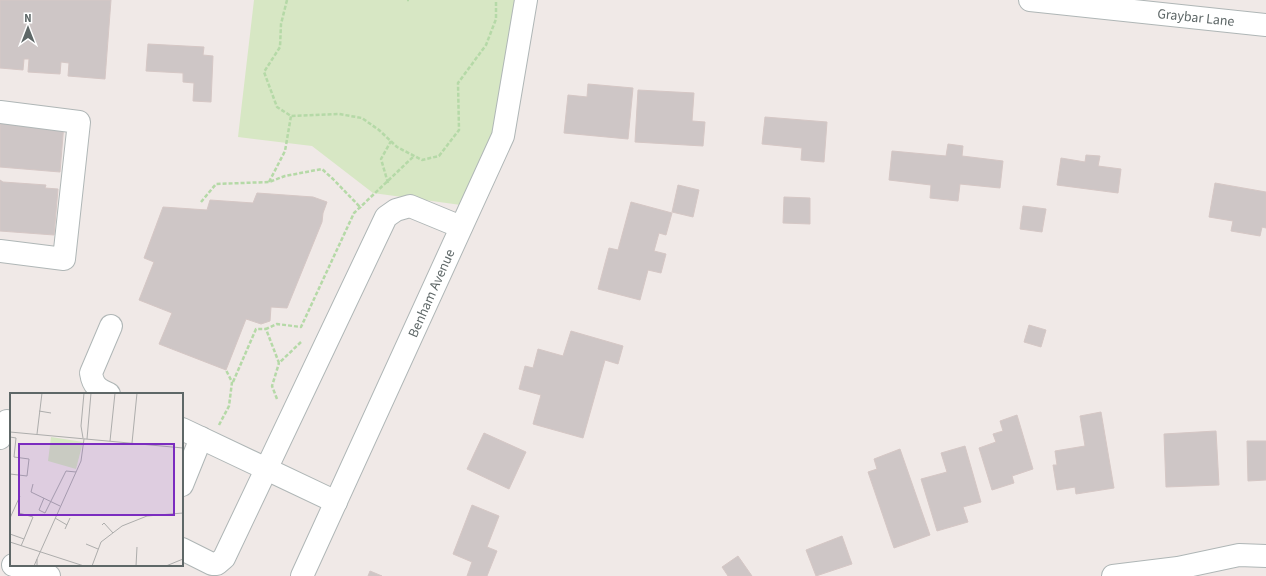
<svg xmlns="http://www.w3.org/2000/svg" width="1266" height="576" font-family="'Source Sans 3',sans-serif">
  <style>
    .green { fill: #d7e7c4 }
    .building { fill: #cec6c6; stroke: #d5c7c5 }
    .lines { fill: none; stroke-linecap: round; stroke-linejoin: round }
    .minor-casing { stroke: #afb6b6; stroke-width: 24 }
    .path { stroke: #b5d9a7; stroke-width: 2.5; stroke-dasharray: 4 2; stroke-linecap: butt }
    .minor { stroke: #fff; stroke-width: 22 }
    .labels { text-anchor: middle; stroke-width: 3.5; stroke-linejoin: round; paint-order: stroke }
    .street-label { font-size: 14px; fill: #5e6767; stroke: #fff }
    .inset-road { fill: none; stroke: #adadac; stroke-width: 1 }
    .view { fill: #7b2cbf; fill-opacity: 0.15; stroke: #7b2cbf; stroke-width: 2 }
    .inset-edge { fill: none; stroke: #5e6767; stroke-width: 2 }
  </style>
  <rect width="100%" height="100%" fill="#f0e9e7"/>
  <path class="green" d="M254,0H516L492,136L461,205L373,193L312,146L238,137Z"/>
  <g class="building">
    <path d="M0,0H111L105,79L68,76L69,63L61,62L60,74L28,72L29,59H24L23,70L0,68Z"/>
    <path d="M148,44L204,47L203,55L213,56L211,102L193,101L194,83L183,82V73L146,71Z"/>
    <path d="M588,84L633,88L628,139L564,133L568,95L587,97Z"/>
    <path d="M638,90L694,93L692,121L705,122L703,146L635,142Z"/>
    <path d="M765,117L827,122L824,162L801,160L802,148L762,144Z"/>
    <path d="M0,118L64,123L60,172L0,167Z"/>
    <path d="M948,144L963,146L962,156L1003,161L1000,188L960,184L958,201L930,198L931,185L889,180L892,151L946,156Z"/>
    <path d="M1086,155L1100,156L1098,166L1121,169L1118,193L1057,185L1061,158L1085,162Z"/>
    <path d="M0,180L3,182L46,185L45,188L58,189L54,235L0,231Z"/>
    <path d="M1215,183L1266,192V228L1262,227L1260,236L1231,231L1233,221L1209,217Z"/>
    <path d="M678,185L699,190L693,217L672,212Z"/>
    <path d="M257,193L313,197L327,202L323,213L322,222L287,308L271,307L270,321L261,324L246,319L226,370L159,344L172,313L139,300L154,262L144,258L163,207L207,210L210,200L253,203Z"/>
    <path d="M784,197L810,198V224L783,223Z"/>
    <path d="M631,202L672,213L666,235L659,233L654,251L666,254L661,273L648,270L640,300L598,289L609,248L618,250Z"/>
    <path d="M1023,206L1046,209L1042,232L1020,229Z"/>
    <path d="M1029,325L1046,330L1041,347L1024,342Z"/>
    <path d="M571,331L623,346L618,364L605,360L583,438L533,424L541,395L519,389L525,366L533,368L538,349L563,356Z"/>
    <path d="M1101,412L1114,488L1076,494L1075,487L1057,490L1053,465H1057L1055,451L1085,446L1080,416Z"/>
    <path d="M1017,415L1033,469L1012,476L1014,483L992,490L979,448L996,442L993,434L1003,431L1000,421Z"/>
    <path d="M1216,431L1219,485L1166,487L1164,434Z"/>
    <path d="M484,433L526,452L509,489L467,469Z"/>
    <path d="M1247,441H1266V480L1248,481Z"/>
    <path d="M965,446L981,502L963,507L968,522L937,531L921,479L947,472L941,453Z"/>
    <path d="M900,449L930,535L894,548L868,472L877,469L874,459Z"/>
    <path d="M472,505L499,516L487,547L497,551L487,576H467L472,562L453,554Z"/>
    <path d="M842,536L852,564L816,576L806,550Z"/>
    <path d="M738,556L752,576H728L722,567Z"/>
    <path d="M370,571L382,576H368Z"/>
  </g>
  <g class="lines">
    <g class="minor-casing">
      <g id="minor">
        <path d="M1030,0L1266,25"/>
        <path d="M0,112L79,122L64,259L0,251"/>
        <path d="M109,394C98,389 93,386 91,373L111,326"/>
        <path d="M182,429L336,502"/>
        <path d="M0,438L7,421"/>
        <path d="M182,485L201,438"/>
        <path d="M182,549L212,564H217L224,558L386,217L396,210L410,206L461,227"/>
        <path d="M13,565L49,576"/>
        <path d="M302,576L503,136L526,0"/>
        <path d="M1113,576L1178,568L1239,555L1266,556"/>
      </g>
    </g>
    <g class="path">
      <path d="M287,0L281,24L280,47L264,72L277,107L291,116L339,114L362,118L379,130L397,147L422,160L439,156L459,130L458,83L486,45L496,19V0"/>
      <path d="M407,0H409"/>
      <path d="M269,182L285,151L291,116"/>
      <path d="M388,183L381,159L391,141"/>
      <path d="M201,202L216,184L269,182L285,176L322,169L333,179L361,208"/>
      <path d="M301,342L279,363L266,329L277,324L301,327L354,213L414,156"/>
      <path d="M233,382L256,329H266"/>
      <path d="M277,399L272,386L279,363"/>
      <path d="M219,425L229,406L232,382L226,370"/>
    </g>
    <use href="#minor" class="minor"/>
  </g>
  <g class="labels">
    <g class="street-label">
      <text transform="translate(1196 17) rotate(6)" y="5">Graybar Lane</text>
      <text transform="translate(431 293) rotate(-66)" y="5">Benham Avenue</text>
    </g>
  </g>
  <g transform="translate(10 393)">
    <rect width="173" height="173" fill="#f0e9e7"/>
    <path d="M41,44L73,49L66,76L38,68Z" fill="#d7e7c4"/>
    <path class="inset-road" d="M29,18L41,20M0,39L173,55M27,41L32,0M0,44L6,45L4,64L19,66L17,83L0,81M73,45L71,33L74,0M77,46L81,0M100,48L105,0M122,50L127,0M23,91L21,99L50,113M34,105L29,117L35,120L56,78L66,79M9,120L23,124L14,146M0,125L10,103M45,125L57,132M92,132L94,130L103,140M55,136L60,125M0,141L14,146L11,153M0,149L74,173M76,151L88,156M27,166L71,68L74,46M24,173L27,166V173M82,173L91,149L112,133L137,123L173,120M126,173L127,154M156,173L173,166"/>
    <path class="view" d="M9,51H164V122H9Z"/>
    <rect width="173" height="173" class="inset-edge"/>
  </g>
  <g transform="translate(28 28)" stroke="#ffffff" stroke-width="3" paint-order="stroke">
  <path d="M0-3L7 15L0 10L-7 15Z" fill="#5e6767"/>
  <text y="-6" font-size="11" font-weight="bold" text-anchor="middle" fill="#5e6767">N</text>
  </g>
</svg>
